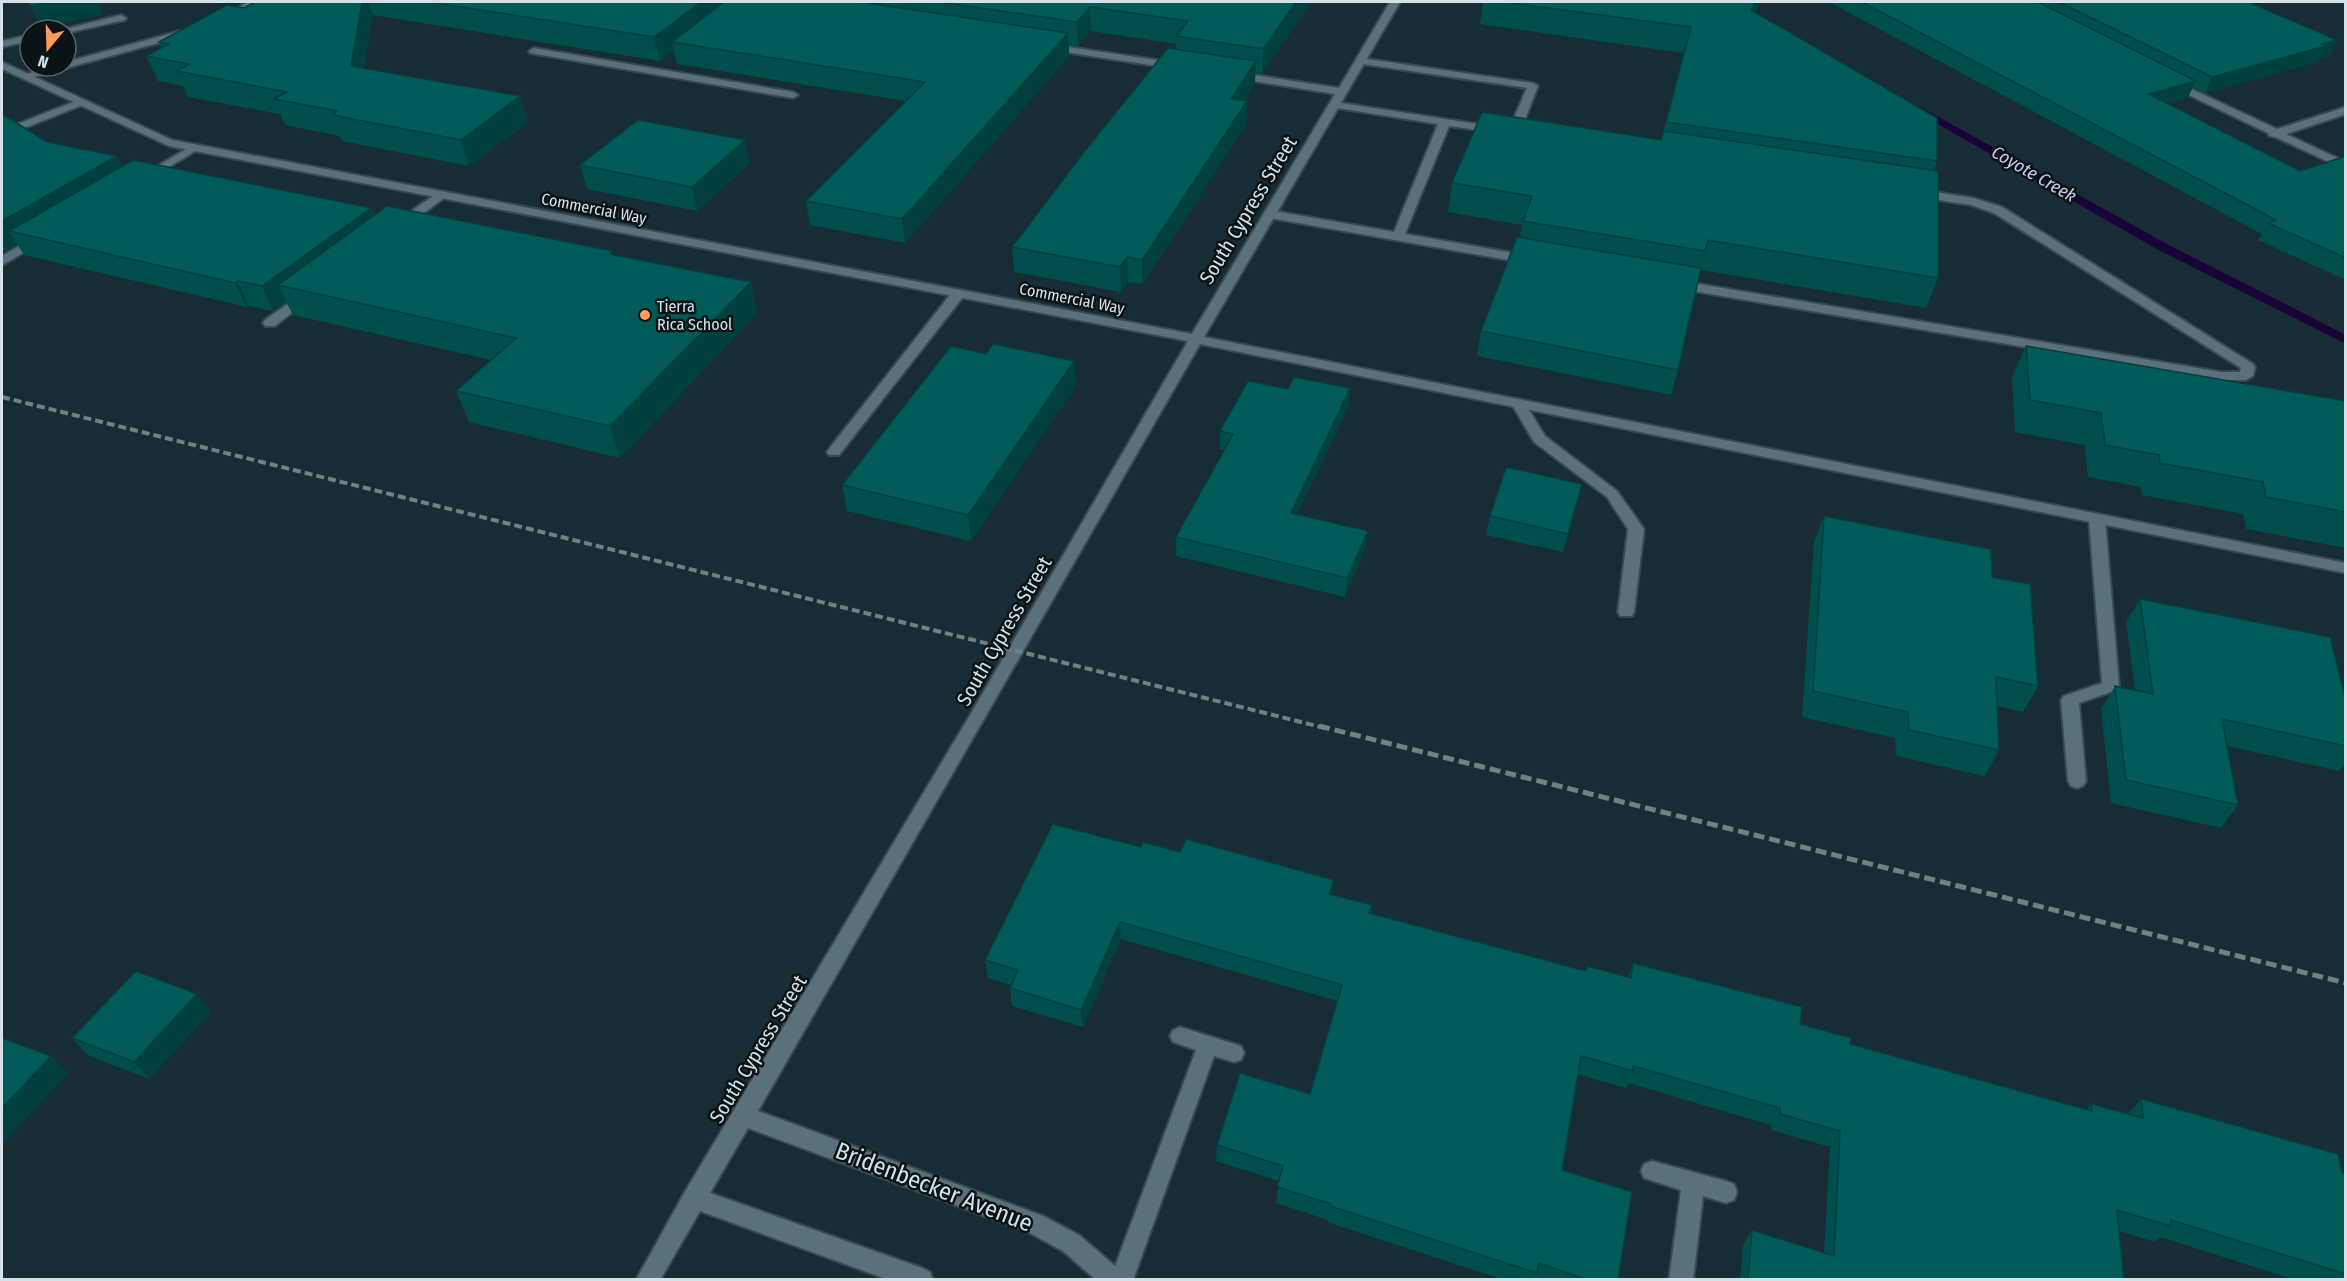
<svg xmlns="http://www.w3.org/2000/svg" width="2347" height="1281" font-family="'Fira Sans Condensed',sans-serif">
  <style>
    .lines { fill: none; stroke-linecap: round; stroke-linejoin: round }
    .stream { fill: #1a023a; fill-rule: evenodd }
    .service-casing { stroke: #394951; stroke-width: 4 }
    .minor-casing { stroke: #394951; stroke-width: 4 }
    .service { fill: #5a707a; fill-rule: evenodd }
    .minor { fill: #5a707a; fill-rule: evenodd }
    .rail-far1 { stroke: #6f8187; stroke-width: 4; stroke-dasharray: 8 4; stroke-linecap: butt }
    .rail { stroke: #6f8187; stroke-width: 5; stroke-dasharray: 11 5; stroke-linecap: butt }
    .wall { fill: #014f4d }
    .shaded-wall { fill: #01403e }
    .building { fill: #015c59; stroke: #01403e; stroke-width: 1.5 }
    .poi-dot { fill: #ff9b5a; stroke: #0a1316; stroke-width: 2 }
    .labels { text-anchor: middle; stroke-width: 5; stroke-linejoin: round; paint-order: stroke }
    .far-street-label { font-size: 16px; fill: #d4e1e6; stroke: #0a1316 }
    .far-poi-label { font-size: 16px; fill: #d4e1e6; stroke: #0a1316; text-anchor: start }
    .far-water-label { font-size: 18px; font-style: italic; fill: #d0c7f3; stroke: #0a1316 }
    .street-label { font-size: 20px; fill: #d4e1e6; stroke: #0a1316 }
    .near-street-label { font-size: 24px; fill: #d4e1e6; stroke: #0a1316 }
  </style>
  <rect width="100%" height="100%" fill="#172c34"/>
  <g class="lines">
    <path class="stream" d="M1917,105L2165,243L2346,335V344L2157,249L1913,110L1912,108Z"/>
    <g class="service-casing">
      <g id="service">
        <path d="M248,2H259L229,20L220,18Z"/>
        <path d="M121,15L126,18L125,20L66,33V30H61Z"/>
        <path d="M180,31L185,34L184,36L26,79L21,76L52,66H66V62Z"/>
        <path d="M30,35V41L2,47V41Z"/>
        <path d="M534,48L793,92L798,95L793,98L530,53L529,51Z"/>
        <path d="M1360,58L1533,83L1538,86L1520,132L1514,135L1508,132L1527,88L1356,63V59Z"/>
        <path d="M81,99L85,100V104L2,137V130Z"/>
        <path d="M1335,102L1503,128V132L1499,133L1449,126L1405,234L1531,256L1537,260L1535,263L1531,264L1265,217L1263,214L1269,210L1394,232L1438,124L1331,107V103Z"/>
        <path d="M193,145L197,146V150L149,179L145,180L139,177Z"/>
        <path d="M1916,189L1973,198L2002,207L2253,364L2255,367L2253,376L2246,380H2221L1675,288L1669,284L1675,280L2221,372H2240L2241,368L1994,213L1971,205L1912,196L1910,193Z"/>
        <path d="M440,191L446,195L444,198L404,228H396V222Z"/>
        <path d="M40,234L46,238L44,241L2,265V256Z"/>
        <path d="M307,290L313,294L312,297L275,326H265L263,323L265,320Z"/>
        <path d="M958,290L964,294L963,297L839,455H829L827,452L829,449L953,291Z"/>
        <path d="M1518,399L1523,400L1545,436L1617,491L1644,529L1634,612L1632,616H1620L1618,612L1628,529L1607,497L1534,442L1511,403Z"/>
        <path d="M2097,514L2105,519L2119,686L2117,690L2079,703L2086,781L2083,786L2077,788L2071,786L2068,781L2061,700L2064,696L2102,683L2089,519Z"/>
        <path d="M1180,1027L1241,1046L1244,1053L1241,1060L1234,1062L1214,1056L1133,1280H1110L1196,1050L1173,1042L1170,1036L1173,1030Z"/>
        <path d="M1652,1161L1726,1181L1734,1184L1737,1192L1734,1200L1726,1203L1703,1196L1693,1280H1669L1681,1190L1644,1178L1641,1171L1644,1164Z"/>
      </g>
    </g>
    <g class="minor-casing">
      <g id="minor">
        <path d="M1390,2H1400L1204,337L2346,563V573L1200,344L758,1111L1043,1216L1079,1235L1122,1272L1125,1280H1096L1063,1251L1028,1232L748,1128L710,1193L922,1268L930,1272L933,1280H889L700,1211L660,1280H636L686,1190L966,722L1188,341L169,146L2,69V62L172,140L1192,334L1335,94L1235,78L1230,75L1235,72L1339,88Z"/>
        <path d="M1048,44L1177,63L1182,66L1177,69L1044,49L1043,47Z"/>
        <path d="M2172,80L2277,129L2346,107V114L2286,134L2346,162V170L2275,137L2269,136L2268,133L2168,85L2167,83Z"/>
      </g>
    </g>
    <use href="#service" class="service"/>
    <use href="#minor" class="minor"/>
    <path class="rail-far1" d="M2,397L1325,728"/>
    <path class="rail" d="M1319,726L2346,983"/>
  </g>
  <g class="wall">
    <path d="M255,2H1311L1262,74L1255,73V84L1244,101L1247,124L1142,284L1128,282L1121,292L1014,272L1012,247L1176,49V44L1091,31L1078,46L1069,45V56L905,243L810,225L806,201L906,101L677,64L674,51L660,61L373,15L364,68L528,122L469,166L342,141L340,136L285,125L280,114L188,97L183,86L158,81L146,56L161,48L159,42L244,8Z"/>
    <path d="M1483,2H1759L1756,13L1937,161L1934,171L1938,278L1926,308L1701,270L1678,370L1671,395L1477,356L1481,331L1520,238L1522,225L1448,212L1452,183L1661,140L1684,53L1480,24Z"/>
    <path d="M1829,2H2248L2337,40L2329,56L2319,59L2317,62L2205,93L2193,87L2188,97L2167,103L2300,171L2346,156V280L2258,240L2262,234Z"/>
    <path d="M2,114L47,142L117,156L122,166L374,215L614,255L751,282L757,313L620,458L469,422L456,391L491,360L293,315L286,302L273,311L249,306L247,307L24,255L17,244L6,251L2,250Z"/>
    <path d="M750,163L697,211L587,189L580,165Z"/>
    <path d="M2026,346L2346,401V548L2246,529L2243,514L2142,495L2141,487L2088,477L2085,445L2015,432L2012,377Z"/>
    <path d="M986,354L1074,361L1076,386L971,541L847,511L842,485Z"/>
    <path d="M1349,406L1297,514L1365,549L1345,597L1176,556V537L1224,450L1220,449V431Z"/>
    <path d="M1582,484L1563,552L1486,535L1490,516Z"/>
    <path d="M1824,516L1992,577L2038,686L2023,712L1997,706L1999,750L1985,776L1896,756L1895,738L1802,717L1814,542Z"/>
    <path d="M2140,599L2346,701V763L2339,771L2227,746L2238,805L2221,828L2111,803L2101,709L2115,686L2135,690L2126,622Z"/>
    <path d="M1141,847L1372,905L1371,914L1586,971L1587,966L1628,977L1633,963L1800,1024L1850,1044L2086,1110L2091,1104L2128,1114L2141,1099L2346,1174V1280H2296L2160,1237L2155,1242L2119,1231L2124,1280H1740L1743,1246L1752,1230L1824,1253L1830,1147L1771,1130V1125L1628,1083L1626,1088L1578,1074L1562,1170L1618,1280H1504L1327,1222L1328,1220L1276,1203L1279,1181L1216,1161L1217,1145L1310,1094L1337,1001L1121,939L1083,1027L1012,1006L1010,988L1011,985L988,978L985,960Z"/>
    <path d="M211,1011L149,1079L88,1055L72,1038Z"/>
  </g>
  <g class="shaded-wall">
    <path d="M50,2H98L103,15L41,27L30,6Z"/>
    <path d="M362,2H368L373,15L360,91L351,66Z"/>
    <path d="M701,2H738L672,42L674,51L660,61L654,37Z"/>
    <path d="M1296,2H1311L1262,74L1263,49Z"/>
    <path d="M1755,2H1759L1755,15L1751,10Z"/>
    <path d="M1090,7L1091,31L1078,46L1077,22Z"/>
    <path d="M1068,33L1069,56L905,243L902,219Z"/>
    <path d="M2337,40L2329,56L2319,59L2317,62L2205,93L2212,77Z"/>
    <path d="M1256,61L1255,84L1231,122V99Z"/>
    <path d="M2196,81L2188,97L2141,110L2149,94Z"/>
    <path d="M520,96L528,122L469,166L461,140Z"/>
    <path d="M1247,101V124L1142,284V260Z"/>
    <path d="M745,140L750,163L697,211L692,187Z"/>
    <path d="M117,156L129,180L9,231L17,244L6,251L2,243V221Z"/>
    <path d="M371,208L381,232L278,285L286,302L273,311L262,286Z"/>
    <path d="M1127,257L1128,282L1121,292L1120,267Z"/>
    <path d="M237,281L249,306L247,307L235,283Z"/>
    <path d="M751,282L757,313L620,458L610,426Z"/>
    <path d="M1074,361L1076,386L971,541L968,515Z"/>
    <path d="M1350,388L1349,406L1289,531L1291,513Z"/>
    <path d="M1368,531L1365,549L1345,597L1347,578Z"/>
    <path d="M1334,880L1332,898L1329,894Z"/>
    <path d="M1120,922L1121,939L1083,1027L1081,1010Z"/>
    <path d="M197,994L211,1011L149,1079L134,1062Z"/>
    <path d="M51,1056L68,1073L2,1144V1108Z"/>
  </g>
  <g class="building">
    <path d="M29,2H50L30,6Z"/>
    <path d="M255,2H362L351,66L520,96L461,140L332,115L337,111L274,99L287,92L176,71L189,64L146,56L169,44L159,42L227,5L244,8Z"/>
    <path d="M429,2H701L654,37Z"/>
    <path d="M724,2H861L1068,33L902,219L806,201L925,82L672,42Z"/>
    <path d="M940,2H1296L1263,49L1176,36L1188,21L1090,7L1077,22Z"/>
    <path d="M1503,2H1755L1751,10L1937,118V161L1666,122L1691,27Z"/>
    <path d="M1862,2H2038L2196,81L2149,94L2300,171L2346,156V258L2268,223L2276,220Z"/>
    <path d="M2059,2H2248L2337,40L2322,44L2326,46L2212,77Z"/>
    <path d="M1168,48L1256,61L1231,99L1247,101L1142,260L1127,257L1120,267L1012,247L1084,152Z"/>
    <path d="M1482,112L1661,140L1664,131L1938,171V278L1708,240L1705,251L1523,221L1532,196L1452,183Z"/>
    <path d="M2,114L47,142L117,156L2,221Z"/>
    <path d="M638,120L745,140L692,187L580,165Z"/>
    <path d="M133,160L371,208L262,286L237,281L235,283L9,231Z"/>
    <path d="M387,206L613,251L610,254L751,282L610,426L456,391L516,338L278,285Z"/>
    <path d="M1517,237L1701,268L1678,370L1481,331Z"/>
    <path d="M993,344L1074,361L968,515L842,485L951,346L986,354Z"/>
    <path d="M2026,346L2346,401V512L2266,497L2263,482L2160,463L2159,455L2105,445L2101,413L2030,400Z"/>
    <path d="M1294,377L1350,388L1291,513L1368,531L1347,578L1176,537L1233,434L1220,431L1248,381L1288,389Z"/>
    <path d="M1506,467L1582,484L1568,534L1490,516Z"/>
    <path d="M1824,516L1991,549L1992,577L2030,584L2038,686L1996,677L1999,750L1909,730L1908,712L1813,691Z"/>
    <path d="M2140,599L2330,637L2346,701V746L2222,719L2238,805L2126,780L2115,686L2153,694Z"/>
    <path d="M1053,824L1141,847L1143,842L1180,852L1186,839L1334,880L1329,894L1372,905L1369,913L1586,971L1587,966L1631,978L1633,963L1802,1007L1800,1024L1851,1038L1850,1044L2092,1111L2091,1104L2143,1118L2141,1099L2338,1154L2342,1173L2346,1174V1274L2171,1220V1226L2117,1210L2124,1280H1748L1752,1230L1834,1256L1840,1131L1780,1114V1108L1633,1066V1071L1581,1056L1562,1170L1632,1192L1618,1280H1587L1539,1263L1537,1273L1330,1206L1331,1204L1277,1187L1283,1166L1217,1145L1240,1073L1310,1094L1342,985L1120,922L1081,1010L1010,988L1018,970L985,960Z"/>
    <path d="M136,971L197,994L134,1062L72,1038Z"/>
    <path d="M2,1038L51,1056L2,1108Z"/>
  </g>
  <circle class="poi-dot" cx="645" cy="315" r="6"/>
  <g class="labels">
    <g class="far-street-label">
      <text transform="translate(594 208) rotate(11)" y="6">Commercial Way</text>
      <text transform="translate(1072 298) rotate(11)" y="6">Commercial Way</text>
    </g>
    <g class="far-poi-label">
      <text x="657" y="312">Tierra<tspan x="657" dy="18">Rica School</tspan></text>
    </g>
    <g class="far-water-label">
      <text transform="translate(2034 174) rotate(30)" y="6">Coyote Creek</text>
    </g>
    <g class="street-label">
      <text transform="translate(1248 210) rotate(-59)" y="7">South Cypress Street</text>
      <text transform="translate(1004 631) rotate(-60)" y="7">South Cypress Street</text>
      <text transform="translate(758 1049) rotate(-59)" y="7">South Cypress Street</text>
    </g>
    <g class="near-street-label">
      <text transform="translate(934 1187) rotate(21)" y="8">Bridenbecker Avenue</text>
    </g>
  </g>
  <rect width="2347" height="1281" fill="none" stroke="#d4e1e6" stroke-width="6"/>
  <g transform="translate(48 48) rotate(199)"><circle r="28" fill="#0a1316" stroke="#5b6569" stroke-width="1.5"/>
  <path d="M0-4.5L10 22L0 15L-10 22Z" fill="#ff9b5a"/>
  <text y="-9" font-size="16" font-weight="bold" text-anchor="middle" fill="#d4e1e6">N</text>
  </g>
</svg>
